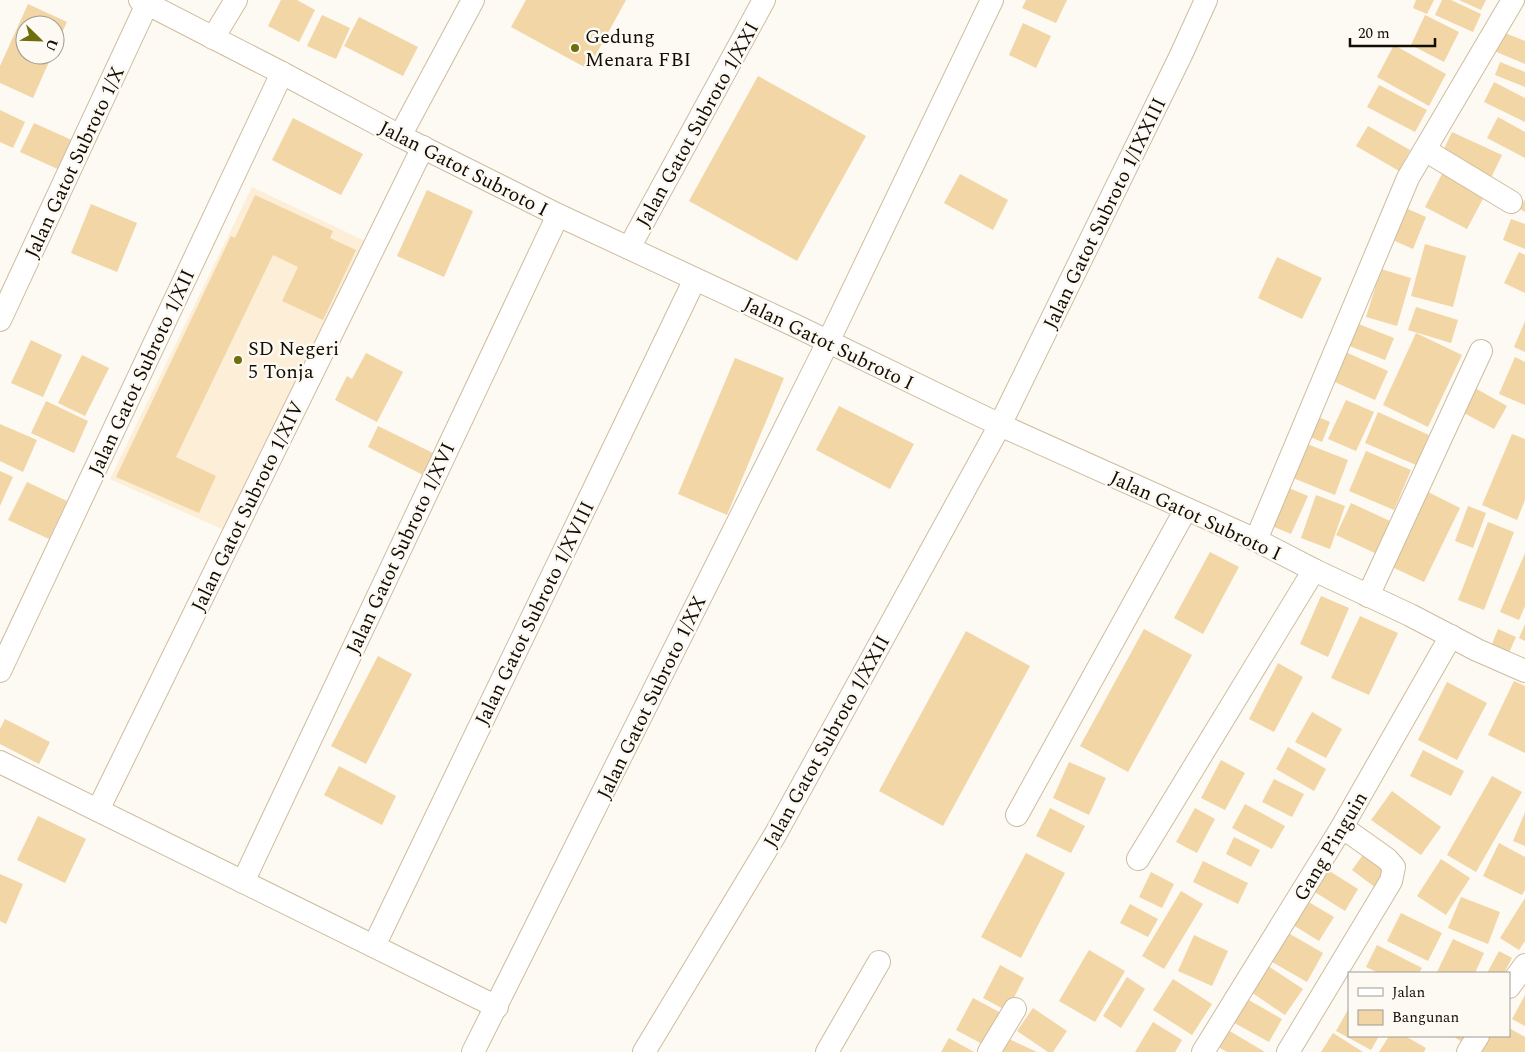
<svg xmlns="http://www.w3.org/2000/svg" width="1525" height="1052" font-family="Spectral,serif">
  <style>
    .built { fill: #fceed7 }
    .building { fill: #f2d6a6 }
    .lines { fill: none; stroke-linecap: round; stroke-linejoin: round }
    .minor-casing { stroke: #cebc9e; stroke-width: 24 }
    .minor { stroke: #fff; stroke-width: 22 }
    .poi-dot { fill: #6f6d0c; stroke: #fdf9f3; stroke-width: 2 }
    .labels { text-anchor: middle; stroke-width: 5; stroke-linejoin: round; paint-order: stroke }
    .poi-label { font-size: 20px; fill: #130d04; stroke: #fdf9f3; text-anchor: start }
    .street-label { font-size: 20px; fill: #130d04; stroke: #fdf9f3 }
  </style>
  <rect width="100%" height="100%" fill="#fdf9f3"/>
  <path class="built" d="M252,187L367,242L224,530L110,479Z"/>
  <g class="building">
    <path d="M281,0H297L315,10L299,42L268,26Z"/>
    <path d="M526,0H626L588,69L511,27Z"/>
    <path d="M1026,0H1067L1056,23L1022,8Z"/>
    <path d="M1416,0H1434L1427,14L1413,8Z"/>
    <path d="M1442,0H1451L1481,14L1473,32L1435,15Z"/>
    <path d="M1459,0H1486L1481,10Z"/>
    <path d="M28,4L67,22L55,48V25H25V55H52L33,98L0,83V66Z"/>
    <path d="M322,15L350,28L336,59L307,46Z"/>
    <path d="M1425,15L1459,32L1444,62L1411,45Z"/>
    <path d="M359,17L418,47L403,76L344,46Z"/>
    <path d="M1023,23L1051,36L1036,68L1009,55Z"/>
    <path d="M1500,31L1525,41V64L1492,50Z"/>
    <path d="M1394,45L1446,74L1429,106L1377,77Z"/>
    <path d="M1500,62L1525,72V87L1495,75Z"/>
    <path d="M758,76L866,136L797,261L689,201Z"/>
    <path d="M1494,82L1525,98V122L1484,102Z"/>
    <path d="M1379,85L1427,110L1415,132L1367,107Z"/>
    <path d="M0,110L25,122L13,148L0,142Z"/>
    <path d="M1498,117L1525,132V158L1487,138Z"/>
    <path d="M293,118L363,154L341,195L272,160Z"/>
    <path d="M34,123L76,142L62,171L20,152Z"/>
    <path d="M1368,126L1410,150L1399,171L1356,146Z"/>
    <path d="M1452,132L1502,155L1491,178L1441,155Z"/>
    <path d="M1444,170L1486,193L1467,229L1425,207Z"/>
    <path d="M960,174L1008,200L993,230L944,203Z"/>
    <path d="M427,190L473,211L444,277L397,256Z"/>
    <path d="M255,195L333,231L330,238L356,250L323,320L282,301L298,267L273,255L176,457L216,476L199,513L116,477L231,236L235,238Z"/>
    <path d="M1525,199V212L1520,209Z"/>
    <path d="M91,204L137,223L117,272L71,253Z"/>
    <path d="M1399,205L1426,217L1413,249L1386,237Z"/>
    <path d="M1511,219L1525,224V249L1503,240Z"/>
    <path d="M1425,244L1466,256L1453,307L1411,296Z"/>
    <path d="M1519,252L1525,255V293L1504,283Z"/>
    <path d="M1277,257L1322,278L1302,319L1258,298Z"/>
    <path d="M1381,269L1411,278L1397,326L1366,317Z"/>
    <path d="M1416,307L1458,320L1451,343L1408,330Z"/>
    <path d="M1525,321V352L1514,347Z"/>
    <path d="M1356,323L1394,338L1385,360L1347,345Z"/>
    <path d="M1416,333L1462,355L1428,427L1383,405Z"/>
    <path d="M31,340L62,355L43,397L11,383Z"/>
    <path d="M1341,350L1388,371L1375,400L1328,379Z"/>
    <path d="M366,353L403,372L377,422L335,400L347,376L352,379Z"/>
    <path d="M82,355L109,368L85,416L58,403Z"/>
    <path d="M1515,357L1525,362V405L1499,394Z"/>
    <path d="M735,358L784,378L727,515L678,494Z"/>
    <path d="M1475,388L1507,406L1494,429L1462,412Z"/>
    <path d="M1346,400L1374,412L1356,451L1328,439Z"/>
    <path d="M46,401L88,421L74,453L31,433Z"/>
    <path d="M839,406L914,444L890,489L816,450Z"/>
    <path d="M1378,412L1429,435L1416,465L1365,443Z"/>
    <path d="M1316,416L1330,422L1322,442L1308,436Z"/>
    <path d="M0,424L37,440L23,472L0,461Z"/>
    <path d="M378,426L435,454L425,476L368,447Z"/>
    <path d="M1512,434L1525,439V500L1517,520L1482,505Z"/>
    <path d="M1302,442L1348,460L1335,495L1288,476Z"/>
    <path d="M1366,451L1411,470L1394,510L1349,491Z"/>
    <path d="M0,471L13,477L0,506Z"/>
    <path d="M27,482L67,501L49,539L8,520Z"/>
    <path d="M1289,488L1308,496L1291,534L1272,526Z"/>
    <path d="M1428,492L1460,508L1424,582L1392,567Z"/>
    <path d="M1316,495L1345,506L1330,549L1301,538Z"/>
    <path d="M1351,503L1390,521L1375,553L1336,535Z"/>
    <path d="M1468,506L1486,513L1473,548L1455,541Z"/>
    <path d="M1488,522L1514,532L1484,610L1458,600Z"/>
    <path d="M1210,552L1239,567L1203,634L1174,618Z"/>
    <path d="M1525,553V606L1519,620L1500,612Z"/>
    <path d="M1321,596L1349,608L1328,657L1300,644Z"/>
    <path d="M1360,616L1398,633L1369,695L1331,678Z"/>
    <path d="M1525,624V641L1519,638Z"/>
    <path d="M1144,629L1192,655L1128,772L1080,746Z"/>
    <path d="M1498,629L1516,637L1507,657L1490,649Z"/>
    <path d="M966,631L1030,666L943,826L879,791Z"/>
    <path d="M378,656L412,674L366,764L331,746Z"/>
    <path d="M1278,663L1303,677L1274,732L1249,719Z"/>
    <path d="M1514,681L1525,686V753L1488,735Z"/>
    <path d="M1447,682L1487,703L1457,760L1418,740Z"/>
    <path d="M1312,712L1342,729L1326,758L1295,742Z"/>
    <path d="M5,719L50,742L39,764L0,744V729Z"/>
    <path d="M1288,747L1326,769L1314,791L1276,769Z"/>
    <path d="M1423,750L1464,771L1451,796L1410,776Z"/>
    <path d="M1221,760L1245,773L1225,810L1201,798Z"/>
    <path d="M1069,762L1106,778L1089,815L1053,798Z"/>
    <path d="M339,766L396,796L382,825L324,795Z"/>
    <path d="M1492,776L1522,792L1476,872L1447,855Z"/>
    <path d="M1274,779L1304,794L1292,817L1262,802Z"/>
    <path d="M1392,791L1441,827L1421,855L1371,820Z"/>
    <path d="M1245,804L1285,826L1272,849L1232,828Z"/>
    <path d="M1050,808L1085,826L1071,853L1036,836Z"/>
    <path d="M1195,808L1215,819L1197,853L1176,842Z"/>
    <path d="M1525,812V846L1513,841Z"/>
    <path d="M38,816L86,839L65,883L17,860Z"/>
    <path d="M1234,837L1260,850L1251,867L1226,854Z"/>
    <path d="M1499,843L1525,857V890L1522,895L1483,876Z"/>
    <path d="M1365,852L1389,869L1376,888L1352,870Z"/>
    <path d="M1026,853L1065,873L1021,958L981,937Z"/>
    <path d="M1441,859L1470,878L1446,915L1417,896Z"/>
    <path d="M1203,861L1248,883L1238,904L1193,882Z"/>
    <path d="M1323,867L1358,889L1345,911L1310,889Z"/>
    <path d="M1151,872L1174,884L1162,908L1139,897Z"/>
    <path d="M0,874L23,884L6,924L0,921Z"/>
    <path d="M1181,891L1203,904L1164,969L1142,956Z"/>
    <path d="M1461,897L1500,912L1488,944L1448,928Z"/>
    <path d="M1525,898V941L1519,950L1500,938Z"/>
    <path d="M1307,901L1334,917L1319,941L1293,925Z"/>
    <path d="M1130,904L1158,919L1148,937L1120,923Z"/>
    <path d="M1401,913L1442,933L1428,961L1387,941Z"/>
    <path d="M1283,930L1323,953L1307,982L1267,959Z"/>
    <path d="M1194,935L1228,951L1212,986L1178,971Z"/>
    <path d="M1453,939L1484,953L1475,973L1437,972Z"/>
    <path d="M1377,945L1422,968L1419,973H1379L1366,967Z"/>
    <path d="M1089,950L1125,971L1095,1022L1059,1001Z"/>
    <path d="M1499,951L1512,958L1504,973H1487Z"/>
    <path d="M1262,962L1303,989L1285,1015L1245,988Z"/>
    <path d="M1000,965L1024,978L1007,1011L983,998Z"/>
    <path d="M1127,977L1145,989L1121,1028L1103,1016Z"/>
    <path d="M1173,979L1212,1004L1192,1035L1153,1010Z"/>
    <path d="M1240,995L1282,1019L1269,1042L1227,1019Z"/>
    <path d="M1525,995V1026L1512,1019Z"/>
    <path d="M973,998L1003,1014L986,1046L956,1030Z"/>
    <path d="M1033,1008L1067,1031L1053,1052H1048L1017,1031Z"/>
    <path d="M1349,1008V1036H1379L1371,1050L1336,1031Z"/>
    <path d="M1153,1022L1182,1040L1175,1052H1135Z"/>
    <path d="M1509,1028L1525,1037V1052H1478L1487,1036H1509Z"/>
    <path d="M1228,1030L1265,1052H1227L1218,1047Z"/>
    <path d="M1333,1033L1363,1052H1321Z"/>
    <path d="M1389,1036H1405L1426,1048L1424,1052H1379Z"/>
    <path d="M1453,1036H1466L1462,1042Z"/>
    <path d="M949,1038L974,1052H941Z"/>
    <path d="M1007,1038L1037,1052H1000Z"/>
  </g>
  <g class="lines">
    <g class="minor-casing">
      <g id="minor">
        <path d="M140,0L282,73L400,136L558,215L796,326L1000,425L1256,540L1314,570L1410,615L1477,650L1525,671"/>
        <path d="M213,38L236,0"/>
        <path d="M400,136L473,0"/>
        <path d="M1425,150L1511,202"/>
        <path d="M629,248L764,0"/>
        <path d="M0,320L147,4"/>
        <path d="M1256,540L1408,178L1513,0"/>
        <path d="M1368,596L1481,351"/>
        <path d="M0,671L282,73"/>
        <path d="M0,762L497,1007"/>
        <path d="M98,810L423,147"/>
        <path d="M1017,815L1186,509"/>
        <path d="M1138,859L1314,570"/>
        <path d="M243,882L558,215"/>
        <path d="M374,946L695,279"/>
        <path d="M1509,987L1525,965"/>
        <path d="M473,1052L828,342L992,0"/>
        <path d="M644,1052L775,835L1000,425L1181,55L1206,0"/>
        <path d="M827,1052L879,962"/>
        <path d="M989,1052L1015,1009"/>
        <path d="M1203,1052L1342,827L1451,636"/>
        <path d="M1288,1052L1391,881L1394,867L1387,859L1342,827"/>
        <path d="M1468,1052L1478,1036"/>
      </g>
    </g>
    <use href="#minor" class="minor"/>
  </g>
  <g class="poi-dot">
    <circle cx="575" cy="48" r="5"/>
    <circle cx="238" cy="360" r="5"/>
  </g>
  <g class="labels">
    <g class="poi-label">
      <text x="585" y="43">Gedung<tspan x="585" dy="23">Menara FBI</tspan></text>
      <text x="248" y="355">SD Negeri<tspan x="248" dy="23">5 Tonja</tspan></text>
    </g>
    <g class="street-label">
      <text transform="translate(697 124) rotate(-61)" y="7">Jalan Gatot Subroto 1/XXI</text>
      <text transform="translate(74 162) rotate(-65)" y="7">Jalan Gatot Subroto 1/X</text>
      <text transform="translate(464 168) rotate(27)" y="7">Jalan Gatot Subroto I</text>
      <text transform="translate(1104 213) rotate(-64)" y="7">Jalan Gatot Subroto 1/IXXIII</text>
      <text transform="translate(829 343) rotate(26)" y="7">Jalan Gatot Subroto I</text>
      <text transform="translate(141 372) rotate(-65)" y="7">Jalan Gatot Subroto 1/XII</text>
      <text transform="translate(247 506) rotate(-64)" y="7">Jalan Gatot Subroto 1/XIV</text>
      <text transform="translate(1196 515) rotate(25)" y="7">Jalan Gatot Subroto I</text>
      <text transform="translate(400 548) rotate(-65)" y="7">Jalan Gatot Subroto 1/XVI</text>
      <text transform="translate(534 613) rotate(-64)" y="7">Jalan Gatot Subroto 1/XVIII</text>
      <text transform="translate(651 697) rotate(-64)" y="7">Jalan Gatot Subroto 1/XX</text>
      <text transform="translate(826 741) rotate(-61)" y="7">Jalan Gatot Subroto 1/XXII</text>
      <text transform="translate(1330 846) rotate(-59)" y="7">Gang Pinguin</text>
    </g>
  </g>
  <rect x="1348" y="972" width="162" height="65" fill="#fdf9f3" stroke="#9f9b93"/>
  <rect x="1358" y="988" width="25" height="8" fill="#ffffff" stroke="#9f9b93"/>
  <text x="1392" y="997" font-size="15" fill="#130d04">Jalan</text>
  <rect x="1358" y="1010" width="25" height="15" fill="#f2d6a6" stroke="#9f9b93"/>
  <text x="1392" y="1022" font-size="15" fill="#130d04">Bangunan</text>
  <g transform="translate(40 40) rotate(113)"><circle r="24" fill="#fdf9f3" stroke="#9f9b93"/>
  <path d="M0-4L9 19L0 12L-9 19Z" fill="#6f6d0c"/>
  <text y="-8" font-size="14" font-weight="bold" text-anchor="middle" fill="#130d04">U</text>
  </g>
  <path d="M1350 38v8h85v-8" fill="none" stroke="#130d04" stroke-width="2.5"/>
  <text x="1358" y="38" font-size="15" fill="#130d04" stroke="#fdf9f3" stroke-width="4" paint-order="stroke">20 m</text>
</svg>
